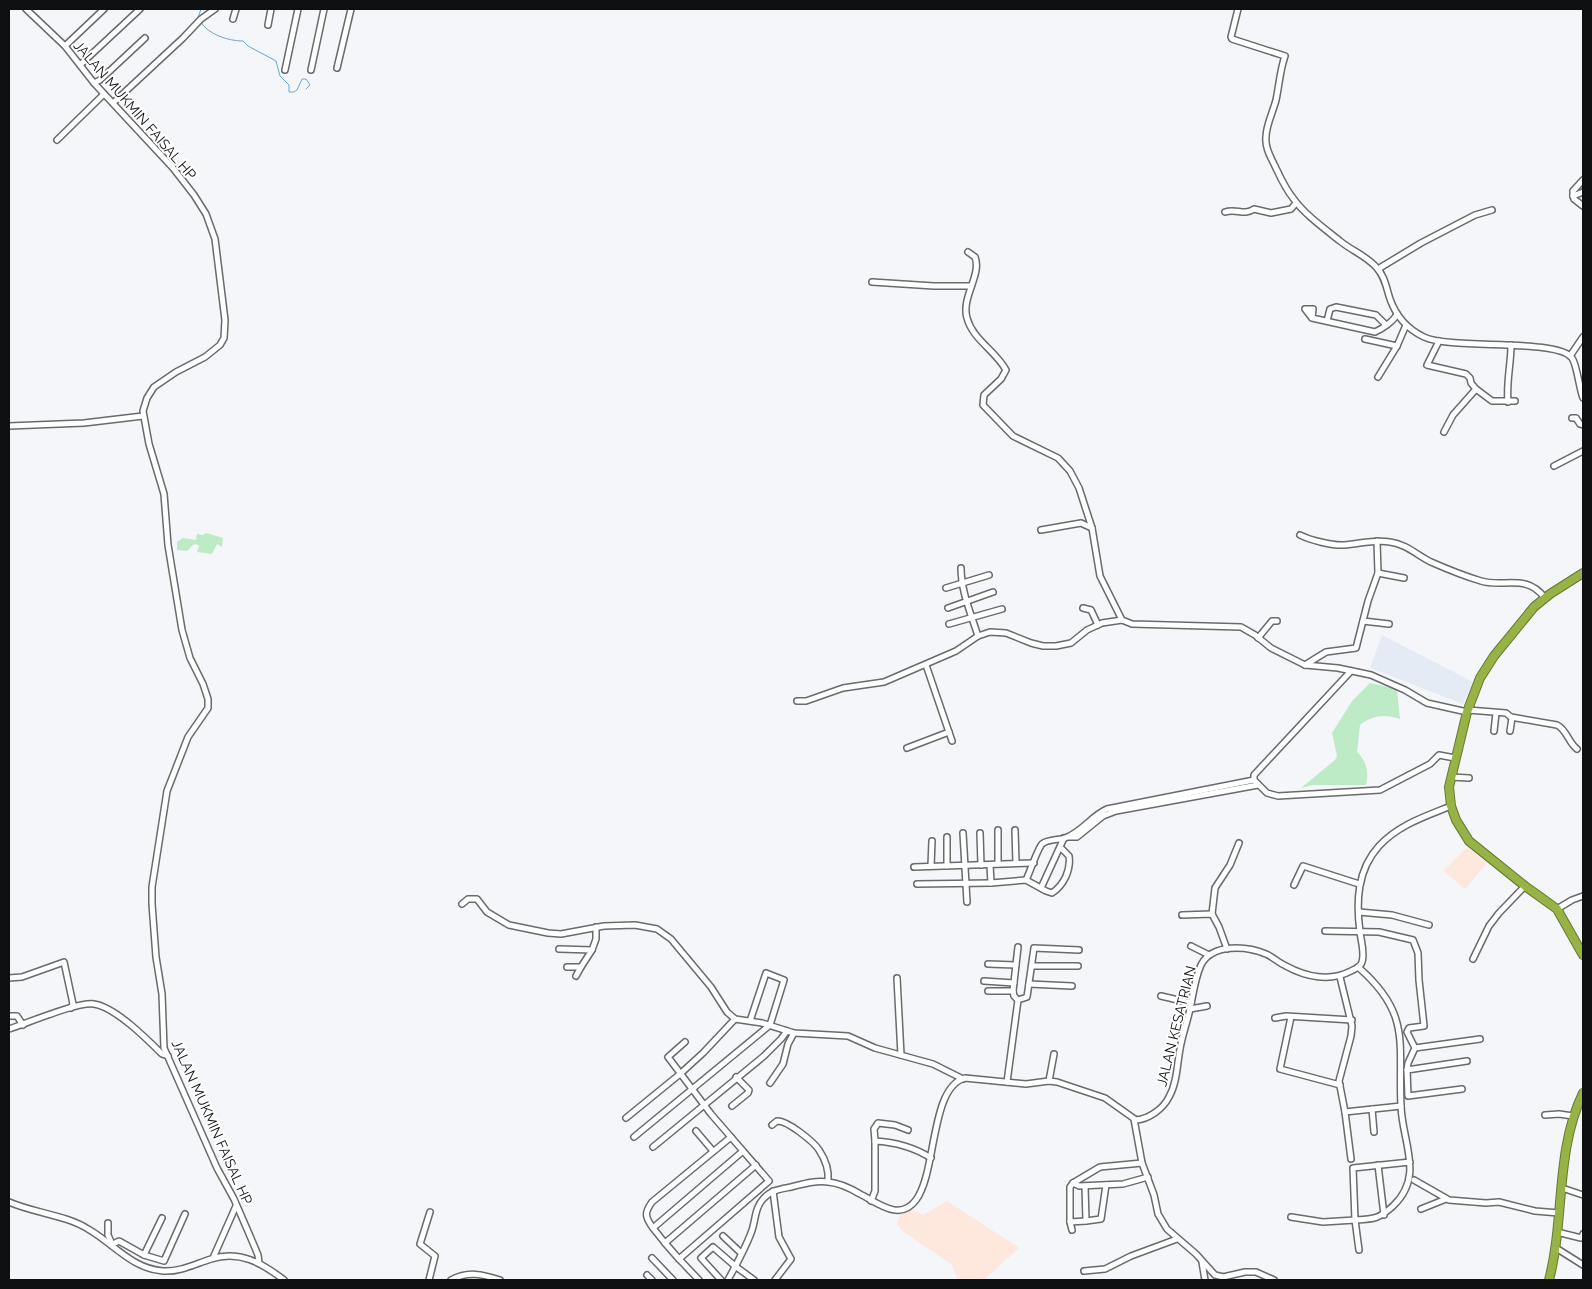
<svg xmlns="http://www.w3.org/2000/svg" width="1592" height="1289" font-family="Raleway,sans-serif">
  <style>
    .built { fill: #e4ebf5 }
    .education { fill: #fee7dc }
    .green { fill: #bdebc5 }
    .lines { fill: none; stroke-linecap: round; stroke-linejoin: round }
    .stream { stroke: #6ea6cc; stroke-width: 1 }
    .minor-casing { stroke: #686a6d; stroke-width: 8 }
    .highway-casing { stroke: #677932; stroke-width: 10 }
    .minor { stroke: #fff; stroke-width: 5 }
    .highway { stroke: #97b245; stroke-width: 8 }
    .labels { text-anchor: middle; stroke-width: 4; stroke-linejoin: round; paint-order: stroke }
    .street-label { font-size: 14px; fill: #0e0f10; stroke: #fff }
  </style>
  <rect width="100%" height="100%" fill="#f4f6fa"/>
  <path class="built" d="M1382,635L1473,682L1463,704L1370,668Z"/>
  <g class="education">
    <path d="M1467,847L1487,863L1465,889L1444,871Z"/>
    <path d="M947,1201L1019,1248L984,1280H958L951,1264L905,1233L897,1225L900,1213L912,1209L923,1215Z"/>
  </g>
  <g class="green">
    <path d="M206,533L223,538L222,547L217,544L212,554L197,552L199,546L196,544L193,545L187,551L177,550V542L183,538L196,540L197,534L203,535Z"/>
    <path d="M1370,683L1397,689L1400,719C1384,714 1373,715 1360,725L1357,752C1367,761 1369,773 1366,785H1313L1301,788L1335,760L1337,756L1332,733L1352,701Z"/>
  </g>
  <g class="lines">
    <g class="stream">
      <path d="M198,18L201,9"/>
      <path d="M200,21C208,35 229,41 243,41L248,46L276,61L280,76L289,85V92H294L297,90L302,79H306L310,85L306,89"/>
    </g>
    <g class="minor-casing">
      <g id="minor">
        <path d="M26,9L65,46L94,83L173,168L194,195L206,214L215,239L225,320L224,338L220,345L205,357L176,372L154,387L147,398L143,411L149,444L164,494L168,545L182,630L190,658L203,684L208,699V708L188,737L167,791L152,887V904L156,957L162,994L164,1048L217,1168L234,1199L253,1243L258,1255L259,1263"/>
        <path d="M1238,9L1231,37L1232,39L1285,56C1280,70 1279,86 1276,100C1273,112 1266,125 1266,137C1265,146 1269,154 1273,162C1279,174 1284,187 1293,198C1304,214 1325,229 1340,241C1352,251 1367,256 1377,268C1385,277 1386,287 1390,299C1396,316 1407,329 1424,337C1451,350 1558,338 1572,358C1577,365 1579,387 1583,398"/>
        <path d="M233,19L236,9"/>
        <path d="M268,25L271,9"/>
        <path d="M65,46L104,9"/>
        <path d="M80,65L140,9"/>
        <path d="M337,68L351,9"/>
        <path d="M285,70L298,9"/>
        <path d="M311,70L324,9"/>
        <path d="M94,83L100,80L145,38"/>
        <path d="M113,103L183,38L201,19L215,9"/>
        <path d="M57,140L104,94"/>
        <path d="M1583,192L1573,196L1574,199L1583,206"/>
        <path d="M1573,196V191L1583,180"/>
        <path d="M1225,212C1236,208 1244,216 1254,209L1271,213L1291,209L1296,203"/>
        <path d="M968,252L975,257C982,275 961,297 967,318C973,340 995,350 1006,370L1001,379L984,395L983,405L1013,436L1058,458L1070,471L1079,488L1092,528L1100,576L1122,620L1132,624L1241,627L1255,635L1271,648L1305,665L1338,668L1371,675L1405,690L1427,703L1467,712"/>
        <path d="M1378,269L1421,243L1475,215L1492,210"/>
        <path d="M872,282L934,286H970"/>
        <path d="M1312,318L1313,309H1305L1312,318L1375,332C1382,329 1394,321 1397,314"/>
        <path d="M1327,321L1330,309L1336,307L1376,315L1386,325"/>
        <path d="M1365,339L1397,346"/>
        <path d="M1439,341L1427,365L1466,374L1470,378L1471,383L1476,389L1492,401H1515"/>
        <path d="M1570,356L1583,337"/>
        <path d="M1378,377L1397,346L1406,325"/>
        <path d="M1508,402C1506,382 1511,365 1511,345"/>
        <path d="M1572,418H1576L1580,424L1583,425"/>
        <path d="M9,426L84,423L143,416"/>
        <path d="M1444,432L1453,415L1476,389"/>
        <path d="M1554,466L1583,451"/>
        <path d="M1041,530L1081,523L1092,528"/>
        <path d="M1300,535C1310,540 1333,546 1344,545C1360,544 1374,539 1390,542C1406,544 1417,555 1431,562C1447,569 1464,576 1481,581C1504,588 1526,573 1545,598"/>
        <path d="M961,568C961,591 971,614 978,636"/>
        <path d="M1378,573L1404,578"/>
        <path d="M946,588L989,575"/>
        <path d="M948,608L993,592"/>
        <path d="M1083,608L1091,610L1098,625"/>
        <path d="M1363,621L1389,624"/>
        <path d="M949,624L1002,609"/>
        <path d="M1258,638L1272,621H1277"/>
        <path d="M926,665L952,741"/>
        <path d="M1305,665L1326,652L1356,648L1368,601L1378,573L1377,541"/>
        <path d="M1351,671L1254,775V780L1267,793L1278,796L1380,790L1430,764L1439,755L1455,758"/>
        <path d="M797,701H806L843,688L884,682L956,651L978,636L990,632L1006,633L1031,643L1043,646H1056L1071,643L1087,630L1102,623L1122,620"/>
        <path d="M1468,710L1506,713L1512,718L1510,731"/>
        <path d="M1511,717L1557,725C1567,730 1568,742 1577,749"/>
        <path d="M1494,731L1496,713"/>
        <path d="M907,748L949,732"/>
        <path d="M1451,777L1469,778"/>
        <path d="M998,830V864"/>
        <path d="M1015,830L1016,863"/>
        <path d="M963,833L967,902"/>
        <path d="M980,833L981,865"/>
        <path d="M947,837V866"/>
        <path d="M1068,837H1077L1103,816L1116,811L1258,785"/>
        <path d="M990,865L991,883L1026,880L1046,891L1052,893C1064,885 1071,870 1069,856L1061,848"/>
        <path d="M931,866L932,841"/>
        <path d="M914,867L1034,863"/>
        <path d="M1026,880C1030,872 1037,850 1042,844C1047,839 1059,840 1065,838C1082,832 1091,816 1107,809L1254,780"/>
        <path d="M917,884L991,883"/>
        <path d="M1294,885L1303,866L1359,884"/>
        <path d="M1041,888L1064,838"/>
        <path d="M462,904L468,899H477L487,912L509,925L548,933L561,934L604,926L635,925L657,929L671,939L711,987L727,1012L735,1019L762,1023L794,1033L848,1036L875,1048L933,1064L963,1079"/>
        <path d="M1557,909L1572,900L1583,896"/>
        <path d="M1359,912L1392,915L1429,925"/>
        <path d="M1212,914L1215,888L1230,865L1239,843"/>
        <path d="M1182,915L1212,914L1219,927L1227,949"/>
        <path d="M1325,931L1379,932L1413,940L1418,953L1419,980L1424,1026L1409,1028L1407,1032L1415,1048L1408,1063L1407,1070L1467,1061"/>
        <path d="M1191,946L1209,955"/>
        <path d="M1018,947L1013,991L1014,996L1018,1000"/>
        <path d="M559,949L592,950L596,939V927"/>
        <path d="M1473,959L1489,926L1499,913L1525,886"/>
        <path d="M988,964L1016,965"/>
        <path d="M1032,966H1078"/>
        <path d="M567,967H581L592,950"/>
        <path d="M1358,967C1412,1014 1398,1043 1401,1106C1402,1142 1425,1176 1393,1206C1379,1219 1374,1219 1355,1220L1353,1168L1410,1162"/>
        <path d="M576,976L581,967"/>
        <path d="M1340,977L1352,1026L1351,1036L1339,1081L1345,1112L1351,1159"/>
        <path d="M9,978L22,977L64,962L73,1004L71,1008"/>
        <path d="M897,978L901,1055"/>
        <path d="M984,981L1014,983"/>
        <path d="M1029,984L1072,986"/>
        <path d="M988,991H1013"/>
        <path d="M1161,996L1191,1003"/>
        <path d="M1190,1009L1207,1006"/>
        <path d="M9,1016H17L23,1025"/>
        <path d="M1291,1017L1280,1069L1340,1085"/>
        <path d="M1275,1018L1286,1016L1352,1020"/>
        <path d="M9,1029C28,1023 76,1002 94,1004C115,1007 147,1039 162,1054L168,1056"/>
        <path d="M1415,1048L1480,1039"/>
        <path d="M1407,1070L1408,1096L1462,1089"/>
        <path d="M1049,1081L1054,1054"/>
        <path d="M1007,1082L1018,1000L1027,997L1034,948L1079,950"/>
        <path d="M770,1083L783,1064L788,1044L794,1033"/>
        <path d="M732,1106L748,1093L749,1090L736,1077"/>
        <path d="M1372,1109L1374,1132"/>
        <path d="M1345,1112L1401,1106"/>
        <path d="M1545,1115L1559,1114L1573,1116"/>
        <path d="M626,1118L680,1074L703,1053L735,1019"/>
        <path d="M1134,1119L1142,1163L1154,1195L1158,1214L1167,1229L1196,1254L1215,1275L1223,1277L1245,1272H1256L1274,1280"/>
        <path d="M772,1125L777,1121C787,1120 814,1142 819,1150C825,1159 829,1171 828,1181"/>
        <path d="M696,1131L713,1151"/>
        <path d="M634,1137L770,1025L784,980L766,973L750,1021"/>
        <path d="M875,1141L874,1129L878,1123L895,1125L908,1130"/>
        <path d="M653,1147L764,1056L781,1039L787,1031"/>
        <path d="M743,1151L653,1228L665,1243L756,1165"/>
        <path d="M1142,1163L1100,1167L1073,1183L1079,1186L1123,1184L1148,1177"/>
        <path d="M1378,1165L1384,1215"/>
        <path d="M1414,1180L1449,1200L1486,1203L1499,1202L1535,1211L1559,1213"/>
        <path d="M1562,1188L1583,1195"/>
        <path d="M773,1191L779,1237L791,1259L775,1280"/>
        <path d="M871,1201L875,1191V1141C894,1142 915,1148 931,1158"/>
        <path d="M9,1202C34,1213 66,1215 88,1229C113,1243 132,1269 163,1271C180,1272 195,1264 211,1259C240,1250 262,1263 284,1280"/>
        <path d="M1421,1209L1446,1199"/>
        <path d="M1291,1217L1323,1222L1355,1220L1359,1250"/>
        <path d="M1086,1221L1101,1219L1106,1185"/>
        <path d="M1070,1222L1086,1221L1085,1186"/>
        <path d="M108,1223V1235L112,1244"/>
        <path d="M653,1228C645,1217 644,1213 652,1202L731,1137"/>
        <path d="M1072,1230L1070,1222V1187L1073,1183"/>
        <path d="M1557,1232L1581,1238L1583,1234"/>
        <path d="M723,1236L741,1253"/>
        <path d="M665,1243L679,1259L769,1181L711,1114L668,1057L685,1042"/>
        <path d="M111,1245L119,1241L144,1255L164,1261L185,1214"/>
        <path d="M1556,1248L1583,1265"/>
        <path d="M144,1255L162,1218"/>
        <path d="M213,1258L236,1206"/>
        <path d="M652,1258L673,1280"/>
        <path d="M679,1259L699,1280"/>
        <path d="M1202,1262L1205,1280"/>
        <path d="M1084,1271L1105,1269L1131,1256L1177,1239"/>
        <path d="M647,1275L652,1280"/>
        <path d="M429,1280L435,1256L420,1244L430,1212"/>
        <path d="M451,1280C468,1271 482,1274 500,1280"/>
        <path d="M721,1280L701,1258L713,1247L735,1266L754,1280"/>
        <path d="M728,1280C736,1265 745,1249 751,1233C756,1221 754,1208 764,1198C771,1190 781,1189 791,1187C803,1184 816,1180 828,1182C840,1183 850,1188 860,1194C878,1203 900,1222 916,1200C937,1172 930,1087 965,1078L1026,1084L1049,1081L1057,1082L1105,1098L1136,1120C1149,1119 1163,1109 1169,1097C1177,1083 1177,1065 1180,1049C1182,1036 1187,1023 1190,1009C1193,995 1195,978 1201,965C1212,943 1247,946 1266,954C1273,957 1279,963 1286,966C1306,977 1330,982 1351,971C1355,969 1361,967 1362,962C1365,953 1361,941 1360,932C1356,902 1357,870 1379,846C1398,825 1426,816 1451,806"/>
      </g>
    </g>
    <g class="highway-casing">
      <g id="highway">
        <path d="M1583,573L1550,594L1534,607L1494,656L1480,678L1467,712L1449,787L1451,806L1456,820L1469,841L1525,886L1557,909L1583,955"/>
        <path d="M1549,1280C1565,1219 1555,1151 1583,1093"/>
      </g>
    </g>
    <use href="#minor" class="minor"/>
    <use href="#highway" class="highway"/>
  </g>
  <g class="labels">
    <g class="street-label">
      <text transform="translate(135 110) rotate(49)" y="5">JALAN MUKMIN FAISAL HP</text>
      <text transform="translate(1176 1026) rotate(-76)" y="5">JALAN KESATRIAN</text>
      <text transform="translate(212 1122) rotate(66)" y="5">JALAN MUKMIN FAISAL HP</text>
    </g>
  </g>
  <rect width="1592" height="1289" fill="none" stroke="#0e0f10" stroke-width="20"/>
</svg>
